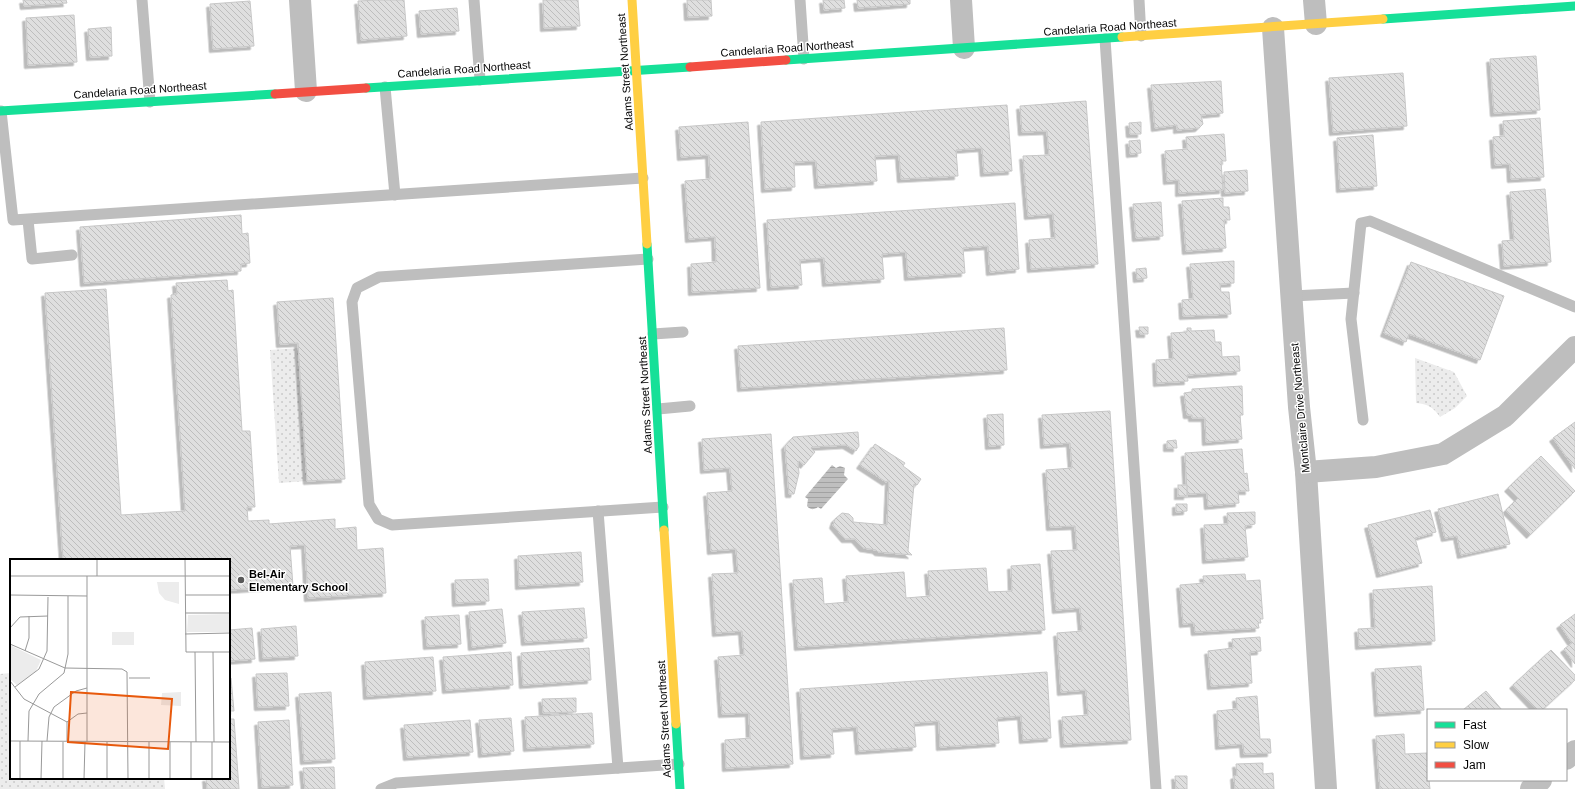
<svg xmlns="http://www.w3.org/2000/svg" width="1575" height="789" font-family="Arial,sans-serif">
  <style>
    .grass { fill: url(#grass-dots) }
    .water { fill: url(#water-rules) }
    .building { fill: url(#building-back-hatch); stroke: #c7c7c7; filter: url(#shadow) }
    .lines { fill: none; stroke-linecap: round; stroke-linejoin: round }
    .lane { stroke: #bebebe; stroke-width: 11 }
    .street { stroke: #bebebe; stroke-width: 22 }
    .fast { stroke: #16e098; stroke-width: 9 }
    .slow { stroke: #ffcf43; stroke-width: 9 }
    .jam { stroke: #f24e42; stroke-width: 9 }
    .poi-dot { fill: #595959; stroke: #fff; stroke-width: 1.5 }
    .labels { text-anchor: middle; stroke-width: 3; stroke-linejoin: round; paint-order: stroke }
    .street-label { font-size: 11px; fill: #000; stroke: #fff }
    .poi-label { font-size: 11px; font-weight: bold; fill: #000; stroke: #fff; text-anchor: start }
    .inset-road { fill: none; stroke: #999; stroke-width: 1 }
    .view { fill: #e8590c; fill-opacity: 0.15; stroke: #e8590c; stroke-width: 2 }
    .inset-edge { fill: none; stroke: #000; stroke-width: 2 }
  </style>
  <defs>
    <pattern id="grass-dots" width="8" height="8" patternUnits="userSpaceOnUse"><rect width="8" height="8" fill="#ececec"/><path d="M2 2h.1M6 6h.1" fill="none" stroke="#c9c9c9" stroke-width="1.8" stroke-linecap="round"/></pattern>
    <pattern id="water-rules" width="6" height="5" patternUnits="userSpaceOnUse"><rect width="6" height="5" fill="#bfbfbf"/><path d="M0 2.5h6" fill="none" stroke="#a2a2a2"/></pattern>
    <pattern id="building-back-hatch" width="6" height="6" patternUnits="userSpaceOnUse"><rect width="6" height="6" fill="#dfdfdf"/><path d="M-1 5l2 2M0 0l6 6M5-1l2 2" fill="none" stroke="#bebebe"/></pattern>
    <filter id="shadow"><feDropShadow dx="-3.5" dy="3.5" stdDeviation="0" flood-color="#0004"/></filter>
  </defs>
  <rect width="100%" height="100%" fill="#fff"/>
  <g class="grass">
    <path d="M298,348L307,481L279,483L270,350Z"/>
    <path d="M1415,358L1454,372L1467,396L1455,408L1440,417C1433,407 1428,404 1416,403Z"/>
    <path d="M11,673V778H164L165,789H0V674Z"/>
  </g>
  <path class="water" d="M832,465L836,468L840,466L845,468L844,475L848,479L821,509L818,507C814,510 810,510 807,506L808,499L805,497Z"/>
  <g class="building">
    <path d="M23,0H66L67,3L24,6Z"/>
    <path d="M377,0H404L407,36L361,40L358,1Z"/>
    <path d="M543,0H578L580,26L544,28Z"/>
    <path d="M687,0H711L712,16L688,17Z"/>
    <path d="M823,0H844L845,8L824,10Z"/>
    <path d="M857,0H910V4L858,8Z"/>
    <path d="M250,1L254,46L213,49L210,4Z"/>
    <path d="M457,8L459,31L421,34L419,11Z"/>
    <path d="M74,15L77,62L28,65L26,18Z"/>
    <path d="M111,27L112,56L90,57L88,29Z"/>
    <path d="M1536,56L1540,110L1494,113L1490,59Z"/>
    <path d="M1403,73L1407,126L1333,132L1329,78Z"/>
    <path d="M1221,81L1223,113L1201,115L1203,124L1199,128L1177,130V125L1155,128L1151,85Z"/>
    <path d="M1086,101L1098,264L1031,269L1029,240L1055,238L1053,214L1028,216L1023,156L1049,155L1047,131L1022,132L1020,106Z"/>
    <path d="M1007,105L1012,171L984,173L982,148L956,150L958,176L901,179L899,155L875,156L877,181L818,185L816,161L794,162L795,187L765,189L761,122Z"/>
    <path d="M1540,118L1544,177L1511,179L1510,164L1495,165L1493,137L1504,136L1503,121Z"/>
    <path d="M748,122L760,288L692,292L691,264L716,262L715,237L689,239L685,181L710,179L709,155L681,157L679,127Z"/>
    <path d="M1141,122V134H1130L1129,123Z"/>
    <path d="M1224,134L1226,161H1221L1223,190L1179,193V180L1167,181L1165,151L1187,149L1186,137Z"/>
    <path d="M1373,135L1377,186L1340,189L1337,138Z"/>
    <path d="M1140,140L1141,153L1130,154L1129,141Z"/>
    <path d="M1247,170L1248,191L1225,193L1224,172Z"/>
    <path d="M1545,189L1551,262L1504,266L1502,241L1514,240L1510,192Z"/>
    <path d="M1223,198V207H1229L1230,220H1224L1226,248L1186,251L1182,201Z"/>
    <path d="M1161,202L1163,236L1136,238L1133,204Z"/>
    <path d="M1015,203L1019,269L990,272L988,246L963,248L965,273L908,277L906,252L882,254L884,279L826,283L824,258L800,260L802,285L771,287L767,220Z"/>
    <path d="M241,215L242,234L248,233L250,263L241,264V271L84,283L80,227Z"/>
    <path d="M1234,261V283L1220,284L1221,292H1229L1231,314L1183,316L1182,300L1193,299L1190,264Z"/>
    <path d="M1411,262L1504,296L1480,360L1409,334L1406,342L1384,333Z"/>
    <path d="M1146,268L1147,278L1137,279L1136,269Z"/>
    <path d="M227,280L228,291L233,290L242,431H250L255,507H247L248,521L269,520V524L335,519V529L356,527L357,550L383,548L386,593L308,598L305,545L290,546L293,586L229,590V560H47L63,559L45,293L106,289L121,515L185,511L171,295L177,294L176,283Z"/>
    <path d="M333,298L345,479L307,481L298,343L280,344L277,302Z"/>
    <path d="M1139,327H1148V334H1140Z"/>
    <path d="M1004,328L1007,370L741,388L738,346Z"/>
    <path d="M1187,328H1191V331L1214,330L1215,342H1221L1222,357L1239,356L1240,371L1187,375L1188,381L1157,383L1156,360L1173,359L1171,333L1187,332Z"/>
    <path d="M1242,386L1243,415H1240L1242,439L1206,442L1205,418H1192V415H1187L1184,393L1192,392V389Z"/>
    <path d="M1110,411L1131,740L1064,744L1062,717L1088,715L1086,690L1061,692L1057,633L1082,631L1080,608L1056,610L1051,551L1077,550L1075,526L1050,527L1046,470L1072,468L1070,443L1044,445L1042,415Z"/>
    <path d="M1003,414L1004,445L989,446L987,415Z"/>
    <path d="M1575,422V469L1553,438Z"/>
    <path d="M858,432L859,446L856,451L846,445L812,447L811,448L815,452L804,465L799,461L798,463L799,473L794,494H789L785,446L793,437Z"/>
    <path d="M771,434L793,764L726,768L725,740L750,738L749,713L722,714L718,657L744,655L742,631L716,633L712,574L738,573L736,549L711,551L707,493L732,491L730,468L704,470L702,439Z"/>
    <path d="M1176,440L1177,448H1167V441Z"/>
    <path d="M875,444L905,463L903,466L921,479L917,485L914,484L908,551L912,555L878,552L876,550L863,548L855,539H845L833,525L835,519L842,513L849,514L853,518V522L887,525L889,480L886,482L860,465Z"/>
    <path d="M1242,449L1244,474L1247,473L1249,491H1238L1239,503L1208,506L1207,493L1187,494L1185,453Z"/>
    <path d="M1541,456L1575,491L1530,535L1506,510L1518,498L1508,488Z"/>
    <rect x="1178" y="485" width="9" height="11"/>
    <path d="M1498,494L1510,544L1461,555L1457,536L1445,538L1438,509Z"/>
    <path d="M1176,504H1187V511L1176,512Z"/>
    <path d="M1430,510L1436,532L1415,538L1422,563L1380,574L1368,525Z"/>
    <path d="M1255,512V524L1245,526L1248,557L1206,560L1204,525L1228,524L1227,513Z"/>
    <path d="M581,552L583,582L519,586L518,556Z"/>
    <path d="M1040,564L1045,630L798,647L793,580L822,578L824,604L848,602L846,576L904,572L906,598L930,596L928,571L986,568L988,592L1012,591L1011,566Z"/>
    <path d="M1245,574L1246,581L1260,580L1263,619H1260L1261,623H1258L1259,628L1195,632L1194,623L1183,624L1180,585L1204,583L1203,576Z"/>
    <path d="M488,579L489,601L456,603L455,580Z"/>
    <path d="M1432,586L1435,641L1359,646L1358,629L1375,628L1373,590Z"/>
    <path d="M584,608L587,638L525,642L522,612Z"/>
    <path d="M502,609L506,643L472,647L469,612Z"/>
    <path d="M1575,614V664L1564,649L1572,643L1560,625Z"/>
    <path d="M459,615L461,644L427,646L425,617Z"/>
    <path d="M296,626L298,656L263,658L261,629Z"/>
    <path d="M252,628L255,659L229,661V630Z"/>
    <path d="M1260,637L1261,651L1250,652L1252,683L1211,686L1208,651L1233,648L1232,639Z"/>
    <path d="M589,648L591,680L523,685L521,653Z"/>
    <path d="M1551,650L1575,675V680L1542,710H1537L1513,685Z"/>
    <path d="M511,652L513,685L446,690L443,657Z"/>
    <path d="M433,657L436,691L367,696L365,662Z"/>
    <path d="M1421,666L1424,710L1378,713L1375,669Z"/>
    <path d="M1047,672L1051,738L1023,740L1021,716L997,718L999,743L940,747L939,721L914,723L916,747L859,751L857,727L832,729L834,754L804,756L800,689Z"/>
    <path d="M287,673L289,706L258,707L256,674Z"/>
    <path d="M229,678H231L234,711H229Z"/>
    <path d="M1486,691L1502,710H1463Z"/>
    <path d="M331,692L335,759L304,761L299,694Z"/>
    <path d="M1257,696L1260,739H1270L1271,753L1244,754L1243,744L1219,746L1217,711L1237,709L1236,698Z"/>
    <path d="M576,698V712L543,713L542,699Z"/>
    <path d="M592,713L594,744L527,748L525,717Z"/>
    <path d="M511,718L514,751L482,754L479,720Z"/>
    <path d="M229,719H234L239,789H207L206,778H229Z"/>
    <path d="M289,720L293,785L262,787L258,722Z"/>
    <path d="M470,720L473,752L407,757L404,725Z"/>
    <path d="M1404,734L1405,754L1427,753L1428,780H1429L1430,789H1380L1376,736Z"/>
    <path d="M1263,763V774L1273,773L1274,789H1235L1234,776L1237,775L1236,764Z"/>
    <path d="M334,767L335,789H305L303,768Z"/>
    <path d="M1175,776H1187V789H1176Z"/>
  </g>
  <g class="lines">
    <g class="lane">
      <path d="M142,0L150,102"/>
      <path d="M474,0L480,80"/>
      <path d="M800,0L804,59"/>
      <path d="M1139,0L1141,36"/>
      <path d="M1105,39L1156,789"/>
      <path d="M385,87L395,195"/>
      <path d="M1,111L13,220L643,178"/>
      <path d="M28,220L32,259L72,255"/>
      <path d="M648,259L379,277L357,288L352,302L369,504L378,519L392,525L663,507"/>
      <path d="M1292,296L1354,293"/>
      <path d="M653,334L683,332"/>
      <path d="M658,409L690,406"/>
      <path d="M1363,420L1351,319L1361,223L1370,221L1575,307"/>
      <path d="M598,511L618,768"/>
      <path d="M381,789L396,783L679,764"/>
    </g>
    <g class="street">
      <path d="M300,0L306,91"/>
      <path d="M961,0L964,48"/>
      <path d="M1314,0L1316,24"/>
      <path d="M1273,28L1299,407L1306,472L1326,789"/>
      <path d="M1306,472L1376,467L1443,454L1505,416L1575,347"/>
      <path d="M1566,759L1575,751"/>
      <path d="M1531,789L1541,780"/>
    </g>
    <g class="fast">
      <path d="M1383,19L1575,6"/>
      <path d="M786,60L1122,37"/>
      <path d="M366,88L690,67"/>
      <path d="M0,111L275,94"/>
      <path d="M647,244L664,530"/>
      <path d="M676,724L680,789"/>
    </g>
    <g class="slow">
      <path d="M632,0L647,244"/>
      <path d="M1122,37L1383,19"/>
      <path d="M664,530L676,724"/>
    </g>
    <g class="jam">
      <path d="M690,67L786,60"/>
      <path d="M275,94L366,88"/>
    </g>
  </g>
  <circle class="poi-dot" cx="241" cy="580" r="4"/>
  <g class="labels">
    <g class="street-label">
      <text transform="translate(1110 27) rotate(-4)" y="4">Candelaria Road Northeast</text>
      <text transform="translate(787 48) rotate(-4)" y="4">Candelaria Road Northeast</text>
      <text transform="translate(464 69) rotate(-4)" y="4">Candelaria Road Northeast</text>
      <text transform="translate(625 72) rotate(-94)" y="4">Adams Street Northeast</text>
      <text transform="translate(140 90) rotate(-4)" y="4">Candelaria Road Northeast</text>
      <text transform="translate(645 395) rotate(-93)" y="4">Adams Street Northeast</text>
      <text transform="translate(1300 408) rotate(-95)" y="4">Montclaire Drive Northeast</text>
      <text transform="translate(664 719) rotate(-93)" y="4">Adams Street Northeast</text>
    </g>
    <g class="poi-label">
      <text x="249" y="578">Bel-Air<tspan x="249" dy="13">Elementary School</tspan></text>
    </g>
  </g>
  <g transform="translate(10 559)">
    <rect width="220" height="220" fill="#fff"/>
    <path d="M220,55V73H177L178,56ZM102,73H124V86H102ZM0,86L31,101L26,112L7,126L0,120ZM171,133V147L151,146L152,134Z" fill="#ececec"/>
    <path d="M147,23H169V45L155,41L149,34Z" fill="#ececec"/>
    <path class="inset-road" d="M175,0L176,93H220M0,17H220M87,17V0M0,36L77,37M175,36H220M175,54H220M0,69L10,58L38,57M175,75L220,74M0,85L55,109L112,110L117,113L118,220M15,92L19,79V57M185,93L186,183M203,93L204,183M119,119H140M0,122L14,140L57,163M5,128L29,110L37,92L38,38M0,182L220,183M18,182L19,152L29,135L54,114L58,95V37M37,182L39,158L44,148L66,132L77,129M57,182V163L68,155L77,154M77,183V17M97,183V220M10,220V182M31,220L32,182M53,220V183M74,220L75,183M139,220V183M160,220V183M181,220V183M202,220V183"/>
    <path class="view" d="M61,133L162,140L158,190L58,183Z"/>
    <rect width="220" height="220" class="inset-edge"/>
  </g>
  <rect x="1427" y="709" width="140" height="72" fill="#ffffff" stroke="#999999"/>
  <rect x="1435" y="722" width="20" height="6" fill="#16e098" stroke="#999999"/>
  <text x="1463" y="729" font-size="12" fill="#000000">Fast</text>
  <rect x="1435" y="742" width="20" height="6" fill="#ffcf43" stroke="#999999"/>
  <text x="1463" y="749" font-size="12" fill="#000000">Slow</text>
  <rect x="1435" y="762" width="20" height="6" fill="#f24e42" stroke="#999999"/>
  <text x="1463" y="769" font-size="12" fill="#000000">Jam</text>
</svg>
